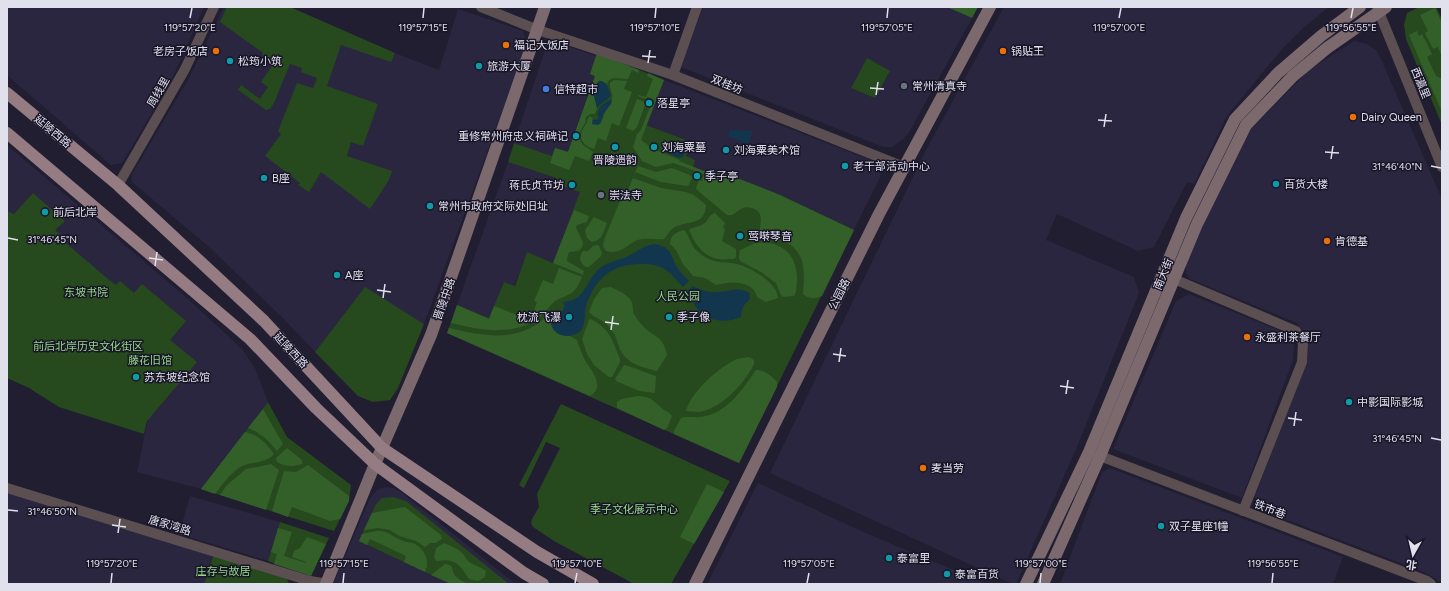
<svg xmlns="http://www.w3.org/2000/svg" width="1449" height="591" font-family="Figtree,'Noto Sans SC',sans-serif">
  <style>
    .built { fill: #2a263f; fill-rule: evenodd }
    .green { fill: #26491e }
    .forest { fill: #336029 }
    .water { fill: #13364f }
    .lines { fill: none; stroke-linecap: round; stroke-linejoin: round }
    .street { stroke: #5b4f52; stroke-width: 10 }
    .secondary { stroke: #7b696d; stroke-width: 12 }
    .primary { stroke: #947c82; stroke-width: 12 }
    .ticks { fill: none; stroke: #e1e0ed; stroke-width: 1.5 }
    .food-dot { fill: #e8710a; stroke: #181527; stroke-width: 1.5 }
    .culture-dot { fill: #0f9aa8; stroke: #181527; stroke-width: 1.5 }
    .worship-dot { fill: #6b7280; stroke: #181527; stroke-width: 1.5 }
    .shop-dot { fill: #3f7fe0; stroke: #181527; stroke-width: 1.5 }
    .labels { text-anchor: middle; stroke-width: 3; stroke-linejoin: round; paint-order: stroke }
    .poi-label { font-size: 11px; fill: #e1e0ed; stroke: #181527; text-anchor: start }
    .street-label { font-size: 11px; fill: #e1e0ed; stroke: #181527 }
    .park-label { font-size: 11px; fill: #95d887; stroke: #181527 }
    .ticks-label { font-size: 10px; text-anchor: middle; fill: #e1e0ed; stroke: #181527; stroke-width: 3; stroke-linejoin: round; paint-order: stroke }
  </style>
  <rect width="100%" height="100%" fill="#211e31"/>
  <g class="built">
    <path d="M7,7H204L172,79L122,163L111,165L7,75Z"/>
    <path d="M224,7H290L395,53L439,70L458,9L523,31L527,43L424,324L365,288L315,352L285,320L208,246L132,182V174L189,78Z"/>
    <path d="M703,7H947L972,18L908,134L902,140L892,147H883L681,67ZM862,67L890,71L886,79L851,88Z"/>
    <path d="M1004,7H1329L1302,29L1283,48L1227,116L1194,184L1187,182L1154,247L1138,251L1057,214L1046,240L1134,277L1139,293L1077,447L1016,584H1013L770,473L926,150Z"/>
    <path d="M1354,41L1367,44L1376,50L1381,59L1442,199V582L1424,572L1266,512L1259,506L1255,496L1308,358V338L1297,323L1190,279L1186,273V265L1214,200L1252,128L1309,70Z"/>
    <path d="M558,43L596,56L590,73L595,75L568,152L552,156L514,143L545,50Z"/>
    <path d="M664,80L873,161L879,166L881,171L880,177L854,230L780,195L750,183L718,171L709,173L679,161L646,125Z"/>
    <path d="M7,145L187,298L242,349L255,368L268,402L201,489L137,472L165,337L117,287L7,212Z"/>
    <path d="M508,162L556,178L554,183L581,192L553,263L527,253L514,286L504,282L489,319L457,305Z"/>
    <path d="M1189,294L1288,334L1294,343L1293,360L1242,498L1113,449L1176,301Z"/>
    <path d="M1110,468L1343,557L1333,584H1060L1102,472Z"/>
    <path d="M758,483L861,531L987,584H707Z"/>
    <path d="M384,487L393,488L401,492L508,578L517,584H343L334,582L370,498L377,490Z"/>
    <path d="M7,488L214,551L204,584H7Z"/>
    <path d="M190,496L280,522L268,561L179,534Z"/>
  </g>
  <g class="green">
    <path d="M227,7H290L395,53L391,62L341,45L327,86L378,104L363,146L351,142L347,156L392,171L389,180L370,209L321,172L309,192L298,185L300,183L265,156L281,134L278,131L297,83L313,88L317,78L301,72L302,68L290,64L274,103L270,109L266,110L238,90L241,85L260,99L268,87L261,82L274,63L262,55L263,53L220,22Z"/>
    <path d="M1419,7H1436L1442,19V125L1406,39L1404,25L1407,13Z"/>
    <path d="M597,53L664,80L646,125L691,142L686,156L695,160L693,167L709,173L718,171L750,183L780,195L854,230L739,463L447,333L457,305L489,318L504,282L515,286L527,252L553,263L580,192L554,183L556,178L508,162L514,143L552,156L555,148L568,152L595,76L590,74Z"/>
    <path d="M867,58L890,71L875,98L851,88Z"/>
    <path d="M33,193L65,221L55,230L62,236L61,239L108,279L116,285L120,281L134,293L142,284L186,321L170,340L197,362L147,421L144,434L59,407L29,388L7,378V211L14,214Z"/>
    <path d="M365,287L424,324L398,388L390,400L373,402L358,396L315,352Z"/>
    <path d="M268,402L287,437L351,485L349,501L334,531L201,489Z"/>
    <path d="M561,404L730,481L671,584H634L554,541L533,527L531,523L532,519L539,507L537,494L560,448L546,442L524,488L519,485Z"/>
    <path d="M393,497L406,501L509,584H451L359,541L376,504L382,498Z"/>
    <path d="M280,522L329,538L311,576L268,561Z"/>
    <path d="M214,553L286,576L289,584H204Z"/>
  </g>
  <g class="forest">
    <path d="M947,7H978L972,18Z"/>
    <path d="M1435,8L1442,23V57L1438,47L1433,49L1425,33L1428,31L1420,15Z"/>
    <path d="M1417,31L1419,36L1422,34L1432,54L1427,57L1436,76L1442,79V112L1409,35Z"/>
    <path d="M597,53L639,70L638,73L632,70L628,79L613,78L608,81L607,85L606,83H597L594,96L597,108L595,114H590L586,117L585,123L579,133V139L582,144L593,152L589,161L575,156L569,170L550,163L555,148L568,152L595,76L590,74Z"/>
    <path d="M648,73L664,80L641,140L655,150L680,160L679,161L709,173L718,171L750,183L780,195L854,230L822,296C815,299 808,299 803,294C805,269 806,250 780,239C775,237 766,237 762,233C756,228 768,213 752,208C739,204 737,217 727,215L697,190L696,188L699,180L702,181L704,174L673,163L656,167L642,161L633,147L637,134L641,130L650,107H652L655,100L647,97L646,99L638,96L639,95L646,97L653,79L647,76Z"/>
    <path d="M614,80L627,81L624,89L632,92L619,126L612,123L606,141L598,138L594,149C587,147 579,141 581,133C582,130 584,127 586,124C588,121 587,119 590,116L593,119L592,121L603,119C604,111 610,107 612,98C613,92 609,89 610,83Z"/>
    <path d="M637,99L645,102L644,104L645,105L637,127L633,131L626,128Z"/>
    <path d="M638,166L656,172L672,168L690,175L692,177L689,185L687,186L661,182L635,172L633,178L661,188L686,192L694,195L706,205C705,226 689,220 675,227C670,229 668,235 664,239C654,240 645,237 635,241C625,247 619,255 606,251L603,246L604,240L622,196L625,197Z"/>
    <path d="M574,210L589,216L587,222L577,225L576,228L583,242C583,251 577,251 570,252L568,254L567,261L584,271L583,275L553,263Z"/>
    <path d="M715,213L725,223L723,228L725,229L722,241L736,249V257L734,259C729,259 723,260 718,259C702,256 695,243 689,230L690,229C695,227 702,226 706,222C709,218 709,215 715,213Z"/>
    <path d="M594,217L607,223C604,231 602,241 592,242L587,238L585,230Z"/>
    <path d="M684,230C689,235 690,243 695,249C698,252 703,256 707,258C716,264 727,261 737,264C750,267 778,283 778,298L766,302L757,297C753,280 730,281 716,285C704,277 707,278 693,276L683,264L676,250L670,244C670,235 676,232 684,230Z"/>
    <path d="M755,243C781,239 798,255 797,281C796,286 797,292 794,296L783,297L781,295L776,283L761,272L740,261L739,257L740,250Z"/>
    <path d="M597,245L599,246L602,253L601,256L589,267H586C580,263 578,257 583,251H588L593,246Z"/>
    <path d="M559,268L582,277C580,281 578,287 574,291C569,296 561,297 555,301C549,306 546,312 540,317C515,337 479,330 451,323L457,305L489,319L494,306L530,320L537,302L534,301L543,280L553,284Z"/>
    <path d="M611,287C617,290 624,293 628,297C634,302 632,308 634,314C636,317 639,322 642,325C653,338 663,334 667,355L657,371C641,367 626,364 619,347C617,342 616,336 613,332C610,328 606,323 602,321C598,318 593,317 589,312L594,299L602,288Z"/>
    <path d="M552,310L554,312L551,318L566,336H570L577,340C579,346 581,352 584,358C590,370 607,386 590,396L447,333L449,328C487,337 524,344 552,310Z"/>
    <path d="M591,319C611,330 612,340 620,359V362L612,377H609L594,365L587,354L582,339L589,320Z"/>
    <path d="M749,357L754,360V364C745,383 721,409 699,412C695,412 690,411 686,411C691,392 719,367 737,359C740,358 745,358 749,357Z"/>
    <path d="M624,365C628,365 649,374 656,376L655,393L639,391L616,381L615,379Z"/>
    <path d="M756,370C765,370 772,376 777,382V387L739,463L674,434V431L681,418C688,416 694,418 700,417C727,414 742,390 756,370Z"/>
    <path d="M638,396C653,397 653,401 664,410C668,412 670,413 672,416L667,428L664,430L617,408V402L621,399Z"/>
    <path d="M263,409L283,444L277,451C268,440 261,433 248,428Z"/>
    <path d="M245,432C259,435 266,443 274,454C265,464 253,461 242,466C232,471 222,485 215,494L201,489Z"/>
    <path d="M287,448L302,460V464C292,467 286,467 277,462L276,458Z"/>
    <path d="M271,464L279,470L266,510L220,495L227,485L246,469Z"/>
    <path d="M308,465L349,496V501L340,519L330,521L292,507L288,517L272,511L284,471L296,472Z"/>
    <path d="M707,484L724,492L694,544L680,537Z"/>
    <path d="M405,507L441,535L442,539L435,543H430L425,547L416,541L399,536L390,530L378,528L364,530L372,513Z"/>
    <path d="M278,528L292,532L284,556L306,563V562L292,557L294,551L300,548L307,537L326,544L311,576L274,564L277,554L271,552Z"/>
    <path d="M377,531C389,531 391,536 401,540C405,542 409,542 413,543C424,548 431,561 425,572L404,562L406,556L370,539L367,545L359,541L362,534Z"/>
    <path d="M444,543C451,546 458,548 463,554C466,557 466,560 469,562C475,566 481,567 486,571L485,577L478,581L469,579C459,564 456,558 437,561L434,558L436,548Z"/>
    <path d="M445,564L450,565C453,568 452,570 454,574C457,579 464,582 469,584H451L431,575Z"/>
  </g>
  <g class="water">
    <path d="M599,81C607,80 608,89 611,95C609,100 601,102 597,108L594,96L597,83Z"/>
    <path d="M612,99L611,104L603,114L601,123L598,125L592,124L593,119L596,120L598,119L599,117L597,114L600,107L603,104Z"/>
    <path d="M730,130L753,131L748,144L728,136Z"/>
    <path d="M667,142L686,151L683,157L679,158L663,151L662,147L663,143Z"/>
    <path d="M654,244C673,247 670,256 678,269C681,273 685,277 689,281L683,287C677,281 672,274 666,270C659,265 650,264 642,264C615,263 596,277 587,303C584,311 586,322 582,329C577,337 564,338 557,333C549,327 550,320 554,312C561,314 567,309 563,302C586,301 585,281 600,268C608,262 617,261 626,257C636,253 642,246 654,244Z"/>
    <path d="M693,286C701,290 709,293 718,292C729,292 738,286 749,293L750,299C744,304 741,309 741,317C728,323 708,322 699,311C694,305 690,298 687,291Z"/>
  </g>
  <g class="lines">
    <g class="street">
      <path d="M481,7L538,30L673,75L904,167"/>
      <path d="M1377,7L1442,167"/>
      <path d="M673,75L697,7"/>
      <path d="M118,185L185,69L214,7"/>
      <path d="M1167,276L1296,331L1303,343L1302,362L1243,511"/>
      <path d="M1100,456L1427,581L1431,584"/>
      <path d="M7,488L310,581L328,584"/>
    </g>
    <g class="secondary">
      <path d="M326,584L375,464L431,335L545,7"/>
      <path d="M695,584L879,214L990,7"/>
      <path d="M1026,584L1089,452L1186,218L1235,119L1278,73L1321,36L1360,7"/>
      <path d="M1043,584L1100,456L1197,224L1246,125L1293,76L1327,48L1386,7"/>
    </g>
    <g class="primary">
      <path d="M7,93L118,185L264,321L382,448L537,552L593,584"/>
      <path d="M7,133L250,339L316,408L375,464L524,573L543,584"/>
    </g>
  </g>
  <path class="ticks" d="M190,18L192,8M423,18L424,8M655,18L656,8M887,18L888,8M1119,18L1121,8M1351,18L1353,8M642,56L656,57M648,63L650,50M870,88L884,89M876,95L878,82M1098,120L1112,121M1104,127L1106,114M1325,152L1339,153M1331,159L1333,146M1431,166L1441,168M8,238L18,240M149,258L163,260M155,266L157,252M377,290L391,292M383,298L385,284M605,322L619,324M611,330L613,316M833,354L846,356M839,362L841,348M1060,386L1074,388M1066,394L1068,380M1288,418L1302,420M1294,426L1296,412M1431,438L1441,440M8,510L18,511M112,525L126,527M118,533L120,519M111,583L112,573M343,583L344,573M575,583L577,573M807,583L809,573M1040,583L1041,573M1272,583L1273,573"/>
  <g class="food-dot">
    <circle cx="506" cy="45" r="4"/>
    <circle cx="216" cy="51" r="4"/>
    <circle cx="1003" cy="51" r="4"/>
    <circle cx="1353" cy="117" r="4"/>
    <circle cx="1327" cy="241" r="4"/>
    <circle cx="1247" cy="337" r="4"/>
    <circle cx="923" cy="468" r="4"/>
  </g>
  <g class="culture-dot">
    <circle cx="230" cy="61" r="4"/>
    <circle cx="479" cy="66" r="4"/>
    <circle cx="649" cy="103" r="4"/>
    <circle cx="576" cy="136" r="4"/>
    <circle cx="615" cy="147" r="4"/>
    <circle cx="654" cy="147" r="4"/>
    <circle cx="726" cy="150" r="4"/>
    <circle cx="845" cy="166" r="4"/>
    <circle cx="697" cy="176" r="4"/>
    <circle cx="264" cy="178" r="4"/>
    <circle cx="1276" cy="184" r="4"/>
    <circle cx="572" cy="185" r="4"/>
    <circle cx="430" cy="206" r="4"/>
    <circle cx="45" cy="212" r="4"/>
    <circle cx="740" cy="236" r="4"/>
    <circle cx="337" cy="275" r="4"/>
    <circle cx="569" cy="317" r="4"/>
    <circle cx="669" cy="317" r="4"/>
    <circle cx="136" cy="377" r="4"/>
    <circle cx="1349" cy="402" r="4"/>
    <circle cx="1161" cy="526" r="4"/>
    <circle cx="889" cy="558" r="4"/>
    <circle cx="947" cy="574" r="4"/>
  </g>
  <g class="worship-dot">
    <circle cx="904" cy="86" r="4"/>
    <circle cx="601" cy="195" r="4"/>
  </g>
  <circle class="shop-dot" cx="546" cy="89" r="4"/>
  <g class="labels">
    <g class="poi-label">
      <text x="514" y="49">福记大饭店</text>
      <text x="208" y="55" text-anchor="end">老房子饭店</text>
      <text x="1011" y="55">锅贴王</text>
      <text x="238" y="65">松筠小筑</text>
      <text x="487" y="70">旅游大厦</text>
      <text x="912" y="90">常州清真寺</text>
      <text x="554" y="93">信特超市</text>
      <text x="657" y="107">落星亭</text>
      <text x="1361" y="121">Dairy Queen</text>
      <text x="568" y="140" text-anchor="end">重修常州府忠义祠碑记</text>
      <text x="662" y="151">刘海粟墓</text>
      <text x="734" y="154">刘海粟美术馆</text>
      <text x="615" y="164" text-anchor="middle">晋陵遗韵</text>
      <text x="853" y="170">老干部活动中心</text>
      <text x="705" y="180">季子亭</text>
      <text x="272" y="182">B座</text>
      <text x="1284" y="188">百货大楼</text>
      <text x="564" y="189" text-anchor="end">蒋氏贞节坊</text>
      <text x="609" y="199">崇法寺</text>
      <text x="438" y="210">常州市政府交际处旧址</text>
      <text x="53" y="216">前后北岸</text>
      <text x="748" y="240">莺啭琴音</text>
      <text x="1335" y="245">肯德基</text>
      <text x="345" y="279">A座</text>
      <text x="561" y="321" text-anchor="end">枕流飞瀑</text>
      <text x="677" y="321">季子像</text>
      <text x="1255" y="341">永盛利茶餐厅</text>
      <text x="144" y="381">苏东坡纪念馆</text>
      <text x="1357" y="406">中影国际影城</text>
      <text x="931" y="472">麦当劳</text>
      <text x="1169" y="530">双子星座1幢</text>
      <text x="897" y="562">泰富里</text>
      <text x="955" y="578">泰富百货</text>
    </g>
    <g class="street-label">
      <text transform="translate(1421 83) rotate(68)" y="4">西瀛里</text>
      <text transform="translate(727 84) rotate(22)" y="4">双桂坊</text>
      <text transform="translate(158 92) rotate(-60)" y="4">周线里</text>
      <text transform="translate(53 131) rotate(40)" y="4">延陵西路</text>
      <text transform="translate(1163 274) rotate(-67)" y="4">南大街</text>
      <text transform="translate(839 294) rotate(-64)" y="4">公园路</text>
      <text transform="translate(444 299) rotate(-71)" y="4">晋陵中路</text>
      <text transform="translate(291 350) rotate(47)" y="4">延陵西路</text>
      <text transform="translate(1270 509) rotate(21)" y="4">铁市巷</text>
      <text transform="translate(170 525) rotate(17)" y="4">唐家湾路</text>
    </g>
    <g class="park-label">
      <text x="86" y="296">东坡书院</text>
      <text x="678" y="300">人民公园</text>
      <text x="88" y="350">前后北岸历史文化街区</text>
      <text x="150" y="364">藤花旧馆</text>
      <text x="634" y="513">季子文化展示中心</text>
      <text x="223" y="575">庄存与故居</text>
    </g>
  </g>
  <g class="ticks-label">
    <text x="190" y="31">119°57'20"E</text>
    <text x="423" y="31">119°57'15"E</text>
    <text x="655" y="31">119°57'10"E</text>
    <text x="887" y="31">119°57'05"E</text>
    <text x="1119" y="31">119°57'00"E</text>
    <text x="1351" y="31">119°56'55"E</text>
    <text x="1397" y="170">31°46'40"N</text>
    <text x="52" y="243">31°46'45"N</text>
    <text x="1397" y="442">31°46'45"N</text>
    <text x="52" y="515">31°46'50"N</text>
    <text x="112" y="567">119°57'20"E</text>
    <text x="344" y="567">119°57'15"E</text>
    <text x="577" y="567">119°57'10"E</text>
    <text x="809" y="567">119°57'05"E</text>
    <text x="1041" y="567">119°57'00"E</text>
    <text x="1273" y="567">119°56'55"E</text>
  </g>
  <rect width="1449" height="591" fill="none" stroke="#e1e0ed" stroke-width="16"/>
  <g transform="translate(1413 555) rotate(188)" stroke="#181527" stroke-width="3" paint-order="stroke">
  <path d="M0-3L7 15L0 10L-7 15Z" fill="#e1e0ed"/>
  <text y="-6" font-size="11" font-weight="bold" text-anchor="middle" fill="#e1e0ed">北</text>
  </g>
</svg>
